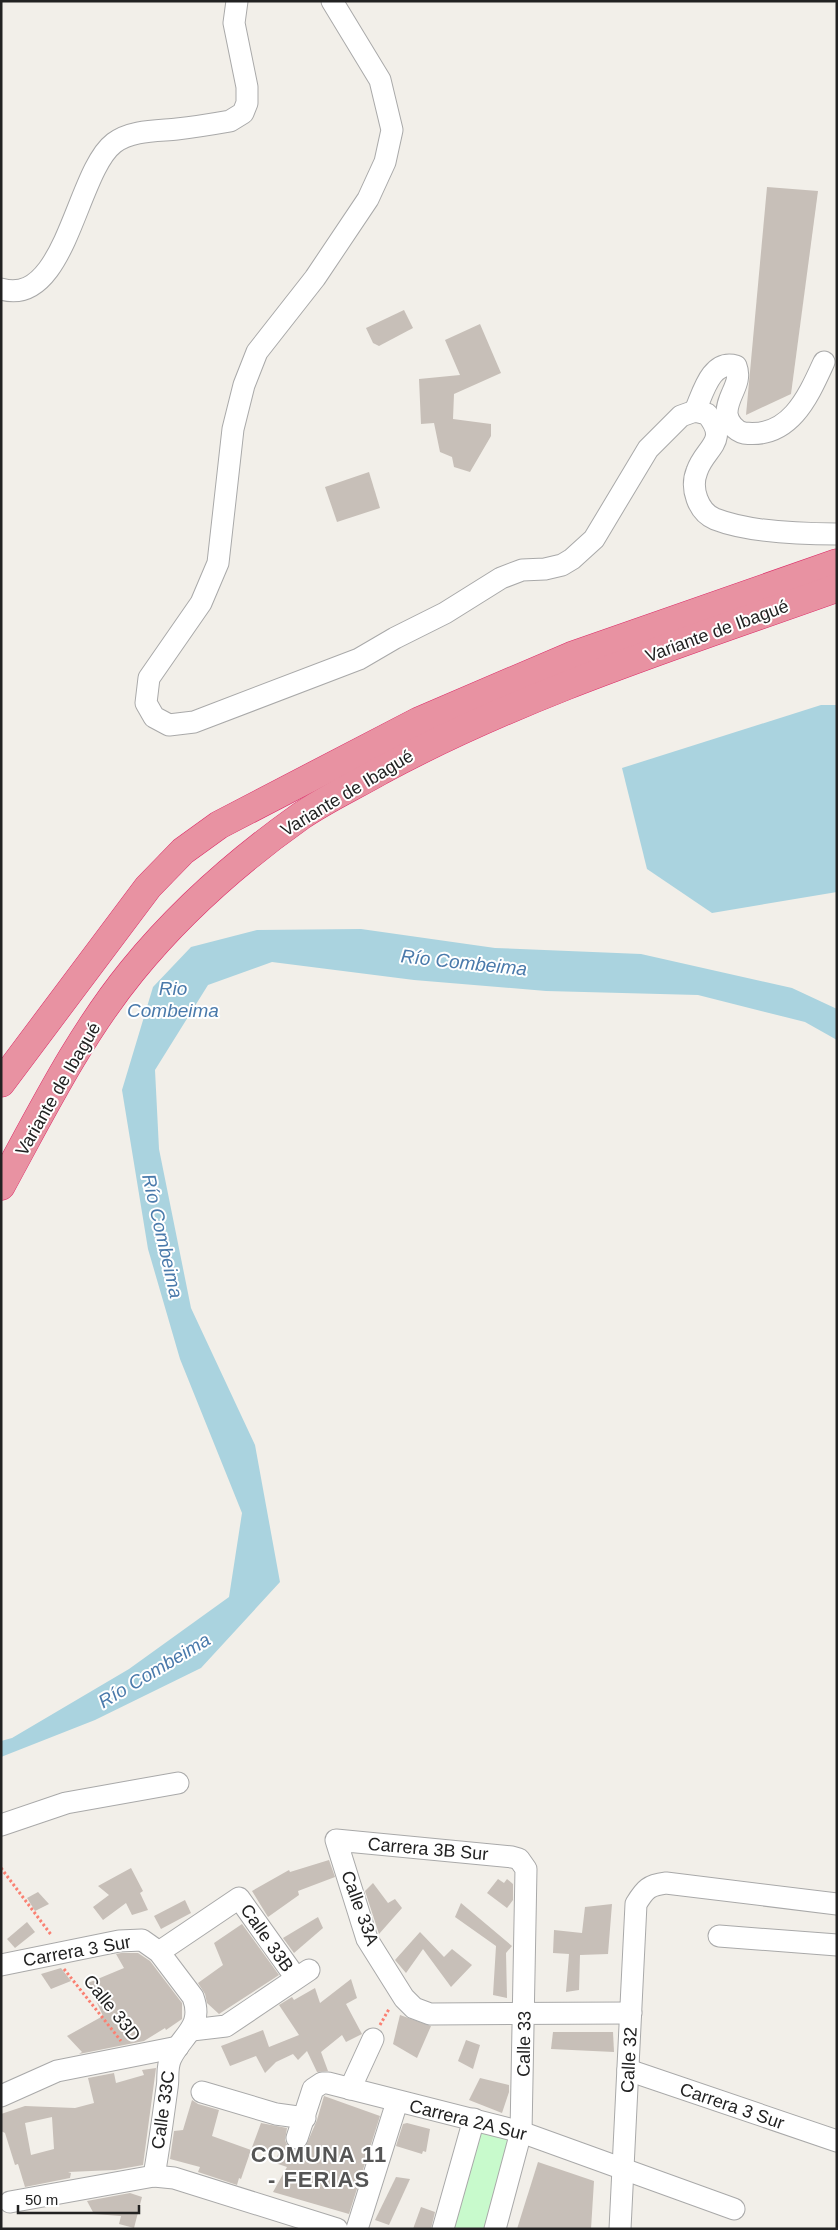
<svg xmlns="http://www.w3.org/2000/svg" width="838" height="2230" font-family="Arial,sans-serif">
  <style>
    .park { fill: #c8facc }
    .water { fill: #aad3df }
    .building { fill: #c7bfb8; fill-rule: evenodd }
    .lines { fill: none; stroke-linecap: round; stroke-linejoin: round }
    .minor-casing { stroke: #a9a9a9; stroke-width: 23 }
    .highway-casing { stroke: #dc2a67; stroke-width: 29 }
    .path { stroke: #fa8072; stroke-width: 3; stroke-dasharray: 2.5 2.5; stroke-linecap: butt }
    .minor { stroke: #fff; stroke-width: 21 }
    .highway { stroke: #e892a2; stroke-width: 28 }
    .labels { text-anchor: middle; stroke-width: 4; stroke-linejoin: round; paint-order: stroke }
    .street-label { font-size: 18px; fill: #222; stroke: #fff }
    .water-label { font-size: 19px; font-style: italic; fill: #4a7aab; stroke: #fff }
    .district-label { font-size: 22px; font-weight: bold; letter-spacing: 1px; fill: #555; stroke: #fff }
  </style>
  <rect width="100%" height="100%" fill="#f2efe9"/>
  <path class="park" d="M474,2119L521,2132L495,2229H443Z"/>
  <g class="water">
    <path d="M821,705H837V892L712,913L647,869L622,768Z"/>
    <path d="M361,929L495,948L641,954L792,988L837,1009V1040L805,1022L698,995L546,991L414,980L272,962L208,985L155,1070L159,1149L191,1308L255,1445L280,1582L201,1668L95,1720L1,1757V1741L12,1738L129,1669L229,1597L242,1513L180,1359L148,1249L122,1090L153,987L191,947L257,930Z"/>
  </g>
  <g class="building">
    <path d="M767,187L818,191L791,394L746,415Z"/>
    <path d="M404,310L413,328L379,346L373,343L366,328Z"/>
    <path d="M480,324L501,373L454,394L453,419L491,424V436L470,472L454,467L452,457L440,452L434,423L421,424L419,379L460,375L445,340Z"/>
    <path d="M369,472L380,508L337,522L325,487Z"/>
    <path d="M329,1860L335,1877L298,1891L299,1895L268,1917L252,1891L289,1870L290,1872Z"/>
    <path d="M131,1868L143,1891L140,1893L148,1910L132,1915L126,1903L103,1920L93,1907L109,1895L98,1886Z"/>
    <path d="M498,1879L504,1883L507,1879L513,1884V1900L507,1908L487,1893Z"/>
    <path d="M373,1883L388,1903L395,1899L402,1908L379,1934L365,1891Z"/>
    <path d="M38,1892L49,1904L35,1911L27,1898Z"/>
    <path d="M185,1900L191,1913L161,1929L154,1916Z"/>
    <path d="M461,1903L512,1946L506,1953L507,1998L493,1995L496,1946L455,1917Z"/>
    <path d="M612,1904L608,1954L580,1955L579,1990L566,1992L569,1954L553,1953L554,1930L582,1933L585,1907Z"/>
    <path d="M318,1917L323,1928L294,1953L283,1938Z"/>
    <path d="M27,1922L35,1932L15,1948L7,1939Z"/>
    <path d="M242,1924L279,1975L219,2014L207,2003L205,1994L198,1983L223,1965L214,1943Z"/>
    <path d="M420,1932L444,1957L452,1949L472,1965L451,1987L423,1949L406,1973L395,1960Z"/>
    <path d="M121,1953H138L150,1961L182,2003V2019L166,2030L165,2028L144,2041L79,2054L82,2052L67,2036L103,2016L88,1983L124,1968L116,1954Z"/>
    <path d="M61,1968L71,1981L51,1989L41,1974Z"/>
    <path d="M351,1979L357,1998L346,2004L362,2034L346,2042L342,2035L321,2052L328,2071L317,2072L307,2051L298,2060L293,2054L276,2062L265,2073L256,2056L230,2066L221,2046L263,2030L269,2047L299,2035L279,2005L292,1997L294,2000L315,1988L320,2003Z"/>
    <path d="M400,2015L431,2026L417,2058L393,2044Z"/>
    <path d="M553,2032H613L614,2052L551,2049Z"/>
    <path d="M466,2040L480,2045L473,2069L458,2061Z"/>
    <path d="M156,2068L143,2165L115,2170L68,2172L71,2173L70,2178L25,2187L18,2164L15,2165L5,2133L1,2131V2114L25,2106L75,2108L94,2103L88,2078L114,2073L116,2083L144,2075L142,2070ZM52,2117L54,2149L31,2155L25,2123Z"/>
    <path d="M480,2078L509,2085V2092L502,2113L469,2100Z"/>
    <path d="M324,2096L380,2116L349,2214L273,2192L287,2167L275,2163L279,2152L251,2150L261,2123L287,2128L285,2140L288,2147L294,2150L305,2148L317,2120Z"/>
    <path d="M192,2100L198,2104L219,2110L212,2136L251,2150L241,2179L239,2178L237,2185L198,2172L200,2167L170,2159L174,2131L183,2130Z"/>
    <path d="M407,2123L430,2129L426,2152L423,2151L422,2154L396,2146L403,2124Z"/>
    <path d="M538,2162L594,2181L591,2229H517Z"/>
    <path d="M396,2177L410,2179L389,2225L375,2220Z"/>
    <path d="M130,2193L142,2197L134,2228L119,2224L121,2216L94,2214L87,2201Z"/>
    <path d="M421,2207L435,2212L431,2229H413Z"/>
  </g>
  <g class="lines">
    <g class="minor-casing">
      <g id="minor">
        <path d="M332,1L380,80L392,130L385,162L368,199L315,278L257,352L244,385L233,429L218,563L201,603L149,678L146,703L154,717L169,725L194,722L359,659L395,638L445,613L501,578L522,570L545,569L562,565L572,559L594,539L648,449L681,416L695,411L707,414C730,442 705,447 697,471C690,488 698,512 715,519C748,532 802,534 837,534"/>
        <path d="M1,289C66,308 76,172 114,143C131,130 157,131 177,129C195,127 213,124 230,121L243,113L247,103V87L234,23L237,1"/>
        <path d="M695,411C703,393 711,359 736,366C743,384 726,396 727,414C728,422 735,431 744,433C790,439 808,397 824,362"/>
        <path d="M1,1825L66,1803L178,1783"/>
        <path d="M719,1936L837,1945"/>
        <path d="M159,1952L239,1898L296,1978"/>
        <path d="M1,1965L119,1941L142,1940L159,1952L193,1997C204,2027 182,2035 171,2058C166,2068 169,2078 167,2088C163,2118 159,2147 154,2176"/>
        <path d="M192,2030L226,2026L309,1970"/>
        <path d="M628,2070L837,2141"/>
        <path d="M350,2089L373,2039"/>
        <path d="M202,2092L276,2114L305,2118"/>
        <path d="M1,2096L57,2071L178,2047"/>
        <path d="M297,2138L313,2089L322,2083H328L521,2132L734,2209"/>
        <path d="M10,2202L154,2176L174,2178L337,2229"/>
        <path d="M357,2229L397,2102"/>
        <path d="M443,2229L474,2119"/>
        <path d="M495,2229L521,2132L526,1869L519,1859L512,1857L336,1840L367,1939L404,1998L414,2008L430,2014L631,2013"/>
        <path d="M620,2229L636,1904C645,1889 649,1885 666,1883L837,1904"/>
      </g>
    </g>
    <g class="highway-casing">
      <g id="highway">
        <path d="M1,1083L148,887L183,851L219,825L419,721L571,656L837,563"/>
        <path d="M1,1186C41,1113 79,1036 132,971C180,912 239,860 301,816C326,799 354,786 380,771C524,693 683,643 837,588"/>
      </g>
    </g>
    <g class="path">
      <path d="M1,1868L52,1936"/>
      <path d="M64,1969L121,2041"/>
      <path d="M380,2025L389,2009"/>
    </g>
    <use href="#minor" class="minor"/>
    <use href="#highway" class="highway"/>
  </g>
  <g class="labels">
    <g class="street-label">
      <text transform="translate(717 631) rotate(-20)" y="6">Variante de Ibagué</text>
      <text transform="translate(347 793) rotate(-31)" y="6">Variante de Ibagué</text>
      <text transform="translate(58 1089) rotate(-60)" y="6">Variante de Ibagué</text>
      <text transform="translate(428 1849) rotate(5)" y="6">Carrera 3B Sur</text>
      <text transform="translate(360 1908) rotate(70)" y="6">Calle 33A</text>
      <text transform="translate(267 1938) rotate(55)" y="6">Calle 33B</text>
      <text transform="translate(77 1951) rotate(-10)" y="6">Carrera 3 Sur</text>
      <text transform="translate(112 2008) rotate(51)" y="6">Calle 33D</text>
      <text transform="translate(524 2044) rotate(-89)" y="6">Calle 33</text>
      <text transform="translate(629 2060) rotate(-87)" y="6">Calle 32</text>
      <text transform="translate(732 2106) rotate(19)" y="6">Carrera 3 Sur</text>
      <text transform="translate(163 2110) rotate(-82)" y="6">Calle 33C</text>
      <text transform="translate(468 2120) rotate(14)" y="6">Carrera 2A Sur</text>
    </g>
    <g class="water-label">
      <text transform="translate(464 962) rotate(6)" y="7">Río Combeima</text>
      <text x="173" y="995">Rio<tspan x="173" dy="22">Combeima</tspan></text>
      <text transform="translate(163 1236) rotate(77)" y="7">Río Combeima</text>
      <text transform="translate(154 1670) rotate(-31)" y="7">Río Combeima</text>
    </g>
    <g class="district-label">
      <text x="319" y="2162">COMUNA 11<tspan x="319" dy="25">- FERIAS</tspan></text>
    </g>
  </g>
  <rect width="838" height="2230" fill="none" stroke="#222222" stroke-width="5"/>
  <path d="M18 2205v8h121v-8" fill="none" stroke="#222222" stroke-width="2.5"/>
  <text x="25" y="2205" font-size="15" fill="#222222" stroke="#ffffff" stroke-width="4" paint-order="stroke">50 m</text>
</svg>
